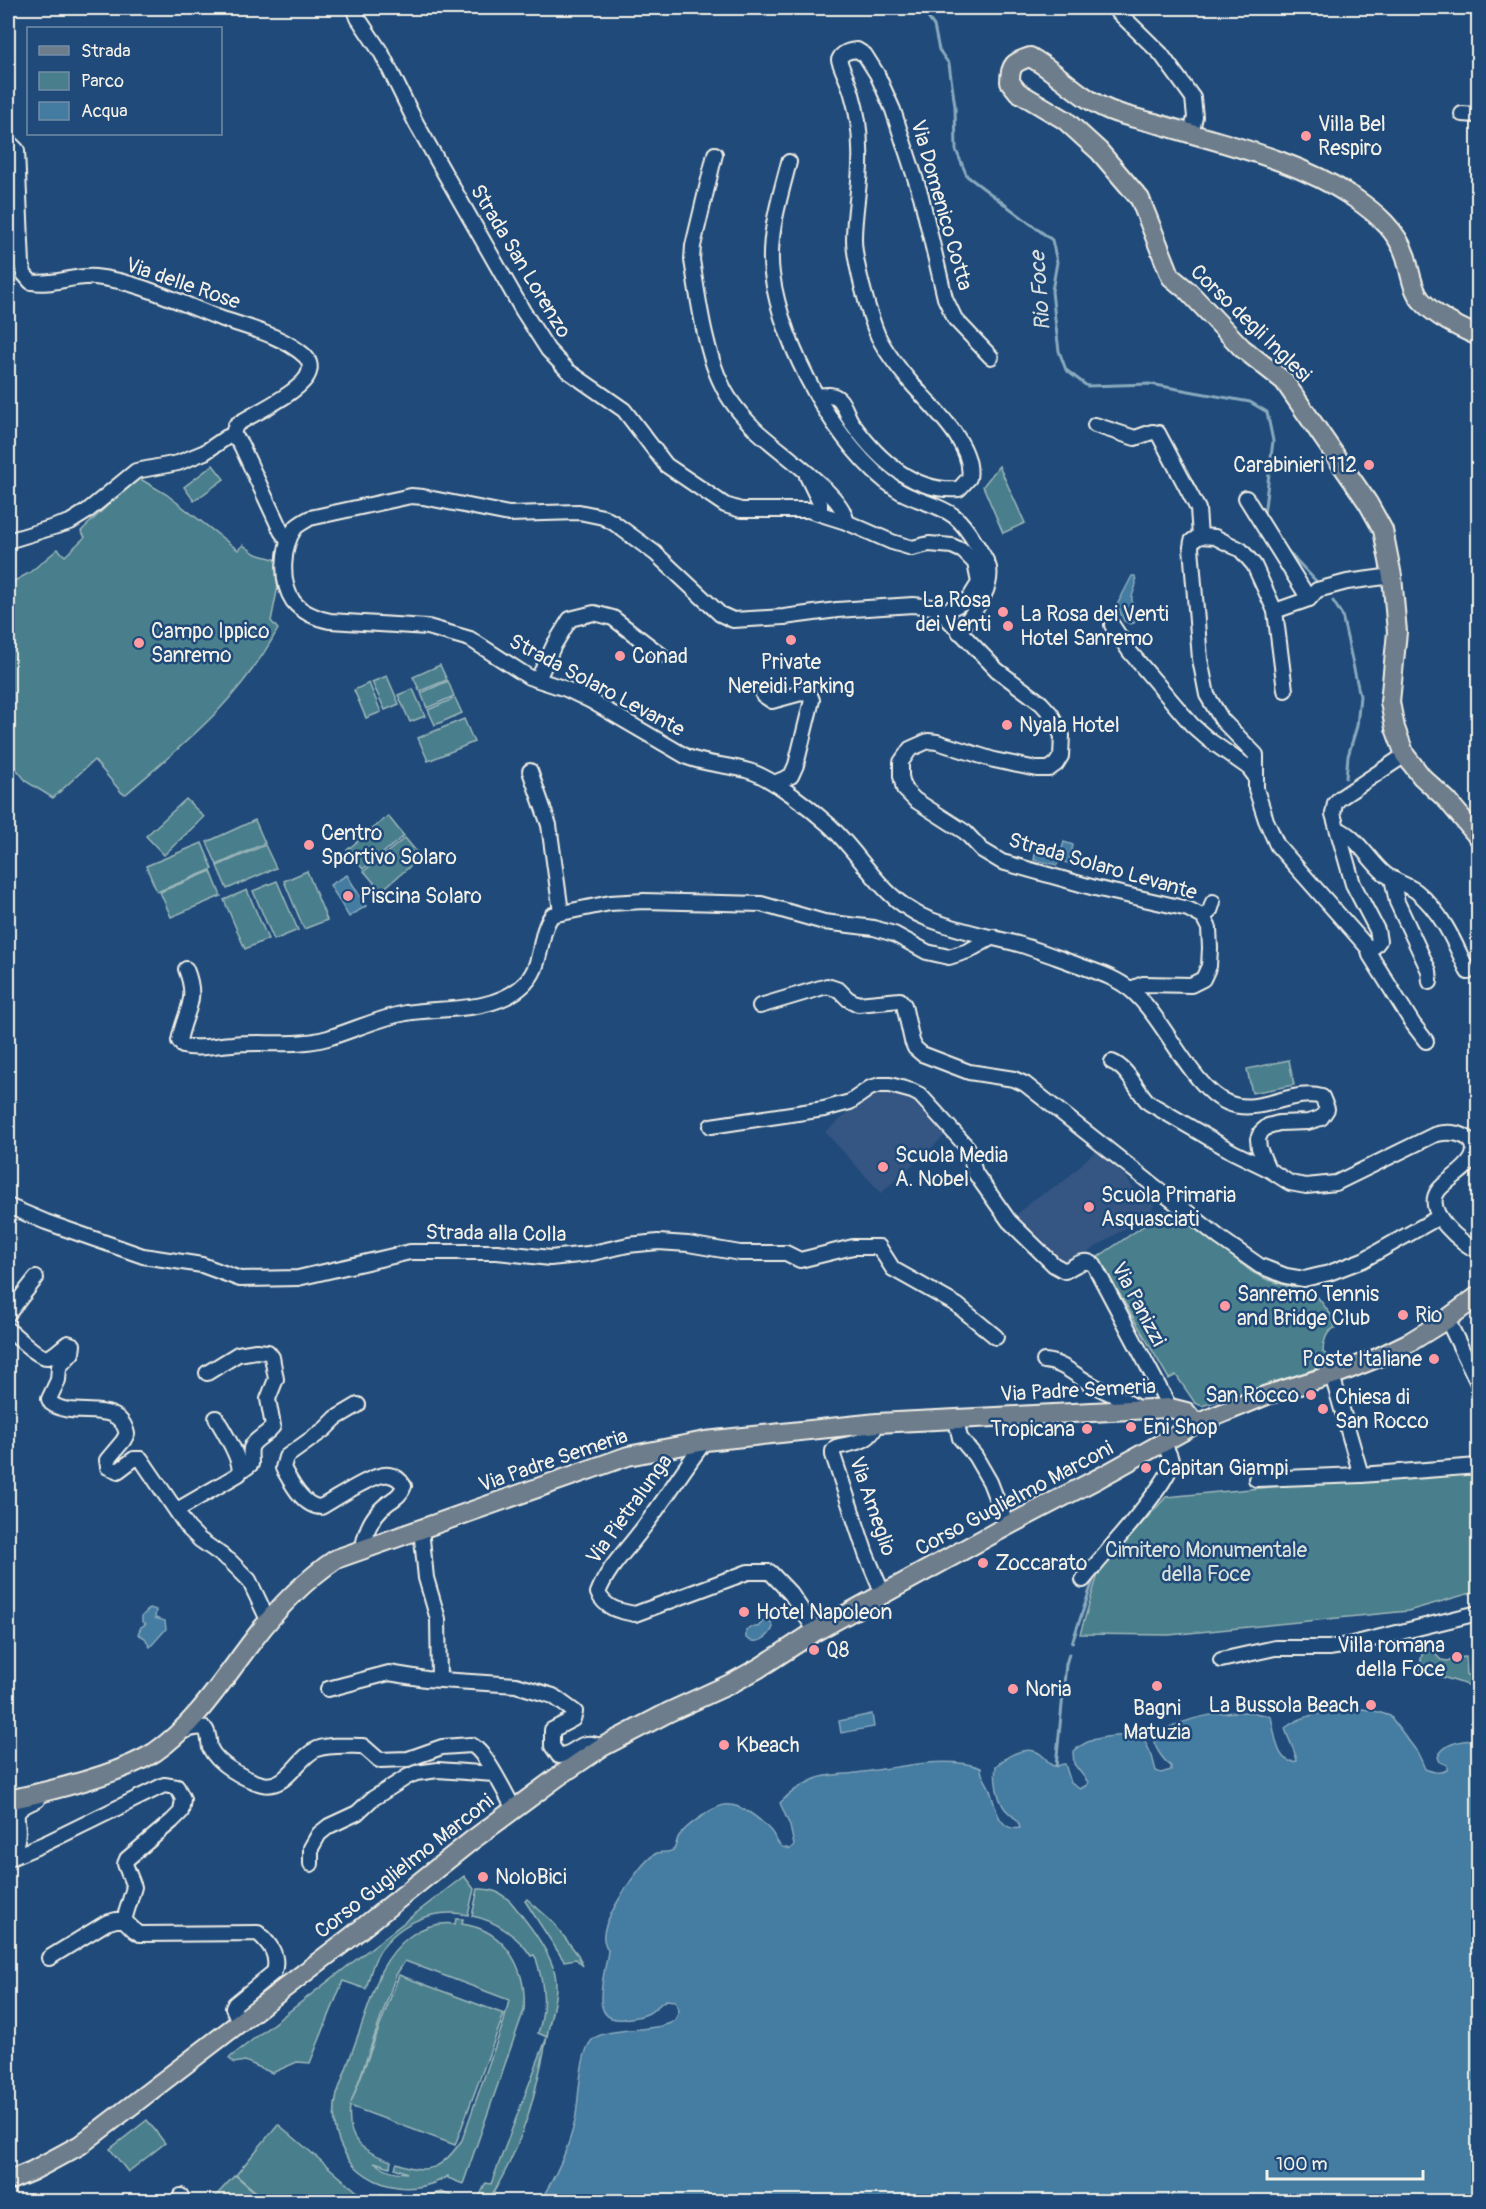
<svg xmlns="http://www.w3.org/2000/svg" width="1486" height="2209" font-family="Pangolin,sans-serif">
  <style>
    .built { fill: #345583 }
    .green { fill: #497e8c; stroke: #9eb8ba; stroke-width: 1.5; fill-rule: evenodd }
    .water { fill: #447ba1; stroke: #8aaabd; stroke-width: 1.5 }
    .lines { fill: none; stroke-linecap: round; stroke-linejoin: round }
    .stream { stroke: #8aaabd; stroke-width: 3 }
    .minor-casing { stroke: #f4f1e8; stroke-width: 18 }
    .major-casing { stroke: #f4f1e8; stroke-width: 22 }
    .minor { stroke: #1f4a7a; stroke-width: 14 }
    .major { stroke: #6d7d8c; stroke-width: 18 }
    .poi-dot { fill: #ff9aa2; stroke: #1f4a7a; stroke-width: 2 }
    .labels { text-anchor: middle; stroke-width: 5; stroke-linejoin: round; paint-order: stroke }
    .poi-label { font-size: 21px; fill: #f4f1e8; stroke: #1f4a7a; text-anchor: start }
    .street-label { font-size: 21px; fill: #f4f1e8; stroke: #1f4a7a }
    .park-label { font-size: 21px; fill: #dae0da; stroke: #1f4a7a }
    .water-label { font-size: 22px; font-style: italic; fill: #dadfdd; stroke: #1f4a7a }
  </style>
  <rect width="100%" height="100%" fill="#1f4a7a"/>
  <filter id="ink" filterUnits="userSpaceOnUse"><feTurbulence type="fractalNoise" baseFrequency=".0167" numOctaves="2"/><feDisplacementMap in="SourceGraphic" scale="12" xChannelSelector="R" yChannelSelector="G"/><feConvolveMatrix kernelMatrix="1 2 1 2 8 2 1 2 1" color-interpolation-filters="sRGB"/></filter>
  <g filter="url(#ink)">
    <g class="built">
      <path d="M880,1090L899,1091L916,1099L947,1134L881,1193L825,1132L864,1100Z"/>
      <path d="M1097,1149L1124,1175L1134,1189L1154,1204L1152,1211L1087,1253L1062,1263L1040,1244L1015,1216L1034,1199L1064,1181Z"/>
    </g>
    <g class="green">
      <path d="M213,465L224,479L194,501L184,487Z"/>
      <path d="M999,466L1025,523L1003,533L983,486Z"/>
      <path d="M137,477L166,494L238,550L243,545L256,554L278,560V586L271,621L278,629C239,701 187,741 126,794L122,793L94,760L53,798L27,782L8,759L9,584L29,573L58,549L65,556L85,537L81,531Z"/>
      <path d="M440,665L447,680L420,691L413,677Z"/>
      <path d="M387,676L399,704L385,710L372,682Z"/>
      <path d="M448,681L454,696L427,708L421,693Z"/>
      <path d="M369,683L381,712L366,718L354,690Z"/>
      <path d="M413,689L425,716L410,722L398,695Z"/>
      <path d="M455,698L462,713L435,725L428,710Z"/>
      <path d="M464,719L474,742L428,761L418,738Z"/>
      <path d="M186,799L204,817L164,855L146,836Z"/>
      <path d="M388,816L404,836L363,869L347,850Z"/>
      <path d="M255,820L265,843L217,865L207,842Z"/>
      <path d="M405,838L421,857L381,891L364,871Z"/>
      <path d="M202,843L213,869L157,892L146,866Z"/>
      <path d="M265,845L276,868L227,889L217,866Z"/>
      <path d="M211,871L221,896L171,917L160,892Z"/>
      <path d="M307,871L327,920L304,929L284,881Z"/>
      <path d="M277,881L298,930L274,940L253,891Z"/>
      <path d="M247,890L268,939L245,949L224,900Z"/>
      <path d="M1289,1060L1294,1085L1252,1093L1247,1069Z"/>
      <path d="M1174,1210L1252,1272L1266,1279L1316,1295L1332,1316L1335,1328C1326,1331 1323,1343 1323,1352L1331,1359L1336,1358V1362L1202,1406L1195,1403L1176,1375L1169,1379L1098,1257L1164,1212H1172Z"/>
      <path d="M1474,1468L1478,1510V1591L1408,1611L1169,1635L1080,1634L1099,1571L1166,1497Z"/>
      <path d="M1425,1639L1436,1641L1437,1656L1441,1660L1448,1661L1454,1658L1466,1657L1467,1675H1478V1688L1419,1670Z"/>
      <path d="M464,1876L474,1889L468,1915C432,1907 393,1925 376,1958C371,1968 369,1979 366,1989L343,1981L310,2063L297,2062L272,2073L245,2061L234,2063L229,2058Z"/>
      <path d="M478,1889C492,1888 501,1893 511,1902C526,1921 545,1944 553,1967C560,1985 553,2007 549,2026C537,2090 524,2146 488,2201H391L382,2194L413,2198L441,2192L463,2200L479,2197L486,2183L491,2184L547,2037L538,2033C547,2006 544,1985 536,1958L534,1955L531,1956C519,1937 495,1920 472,1916Z"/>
      <path d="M527,1899L552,1921L578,1955L583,1966L576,1959L564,1961L525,1901Z"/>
      <path d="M456,1919H463L462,1924C506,1930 527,1969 524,2010L463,2184L448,2178V2176C407,2202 350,2183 337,2135C333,2121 334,2107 337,2094L381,1971C396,1943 421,1920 455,1924ZM405,1961L509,2000L504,2021L462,2140C443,2168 429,2176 397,2163L395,2168L407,2173C394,2173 383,2169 374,2162L390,2167L391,2161C362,2151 346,2141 350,2106L455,2145L504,2014L399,1975L351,2103L396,1975Z"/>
      <path d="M147,2120L165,2143L128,2172L110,2149Z"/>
      <path d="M278,2124L368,2201H267L236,2175Z"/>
      <path d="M235,2175L265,2201H211Z"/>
    </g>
    <g class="water">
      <path d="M1132,576H1135C1138,586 1134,588 1132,597C1131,604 1136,611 1138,617L1134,623L1130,624L1124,621L1117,605Z"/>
      <path d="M1064,842L1073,845L1069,863L1059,861L1057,865L1034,860L1037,844L1054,848V854L1060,855Z"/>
      <path d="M347,875L366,906L349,917L330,885Z"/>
      <path d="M150,1608L156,1610L155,1618L165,1621L166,1629L150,1647L145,1638L138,1634L141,1627L146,1624L142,1621V1616Z"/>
      <path d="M767,1620L771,1622L773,1627C769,1638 756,1646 746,1638V1630L750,1627H758L763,1621Z"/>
      <path d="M1362,1709L1375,1711L1390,1716L1418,1753L1425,1769C1433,1772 1440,1774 1447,1770V1765L1440,1762L1438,1757C1444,1742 1465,1740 1478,1740V2201H540C555,2178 568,2149 575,2121C579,2102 579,2054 592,2040C605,2026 665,2033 676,2019C677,2016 678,2013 679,2010L675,2001L666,2000C659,2004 654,2011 647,2014C641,2017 631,2018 624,2019C585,2024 607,1969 608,1950C605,1945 603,1939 604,1933C607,1915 640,1861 657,1853C663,1851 669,1854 674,1849C677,1845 676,1840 679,1836C686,1826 711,1808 724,1805C740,1802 761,1820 771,1831C774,1835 777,1843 781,1846C784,1848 787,1848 790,1849L794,1845L790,1826L780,1803C790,1792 801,1785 815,1779C827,1774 843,1775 856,1773C892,1769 947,1754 981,1768C981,1777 987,1781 990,1790C995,1805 998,1832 1020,1828C1018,1818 1011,1816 1005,1809C997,1798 994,1779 996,1766C1008,1755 1030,1742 1044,1757C1048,1760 1049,1766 1055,1766C1058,1766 1061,1764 1065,1764L1071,1783L1080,1789L1087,1785L1088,1782L1074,1764L1073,1752C1089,1735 1121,1734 1143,1737L1152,1756L1156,1771L1161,1773L1171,1770V1766C1163,1760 1153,1746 1153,1736C1184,1717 1237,1705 1271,1717C1275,1732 1276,1766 1297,1761C1295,1750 1288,1739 1285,1728C1307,1711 1335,1711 1362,1709Z"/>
      <path d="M872,1714L874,1727L841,1733L839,1721Z"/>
    </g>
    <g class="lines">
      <g class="stream">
        <path d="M921,8L934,26L939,50L949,64L955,106L956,150L967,176L1052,240L1057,262L1052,291L1055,319L1059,351L1066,370L1087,386L1150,384L1250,402L1267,412L1273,441L1264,515"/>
        <path d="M1283,546L1316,581"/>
        <path d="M1333,601L1342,615L1360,696L1357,726L1348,756L1346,778"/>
        <path d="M1162,1494L1169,1486"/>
        <path d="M1072,1643L1095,1575"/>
        <path d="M1056,1766L1066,1664L1069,1654"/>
      </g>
      <g class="minor-casing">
        <g id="minor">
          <path d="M354,8L358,18L382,54L416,123L523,311L548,350L568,371L624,410L666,465L725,505L741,510H808L846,522L892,542L912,548L929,544L952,546L963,551L975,563L979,583L969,599L942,613"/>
          <path d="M1114,8L1161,54L1193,98L1195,117L1191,134"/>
          <path d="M1462,114L1478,115"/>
          <path d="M8,145H12L17,150L22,264L24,274L31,282C51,286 74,275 95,277C137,281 178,302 217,317C245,327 282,335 305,356C309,360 311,366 309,372C304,391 252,414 236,425L232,436"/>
          <path d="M715,154L693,246L692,260C698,297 705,352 722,385C729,401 743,417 755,429C774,448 848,498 846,522"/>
          <path d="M789,162C780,197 767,237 772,274C781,344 837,450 896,489C913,501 937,503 954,516C963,523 970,534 976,544C981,552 987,560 989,568C993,592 971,614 959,632"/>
          <path d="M817,396C824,395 833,393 839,399C845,405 847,416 852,423C877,458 913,493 959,489L969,478C975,445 932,407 912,384C900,370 886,353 878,336C869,315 854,261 854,239C854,209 862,178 860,148C860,130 857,111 852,94C849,83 843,72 839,60C842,52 849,51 857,50L865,55L877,74L893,110L921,196L945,298L955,319L991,357"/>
          <path d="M1095,425L1135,438L1152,432L1158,433L1198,509L1200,536"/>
          <path d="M807,476L820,503V513"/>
          <path d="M1246,498L1309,599"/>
          <path d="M8,541L70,522L86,512L136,471L178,463L205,452L227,437L232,436L237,439L241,445L281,531L288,541"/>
          <path d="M1392,576L1347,582L1317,590L1309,599L1275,611L1254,565L1241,550L1215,537L1200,536L1192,541L1191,547L1200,659L1207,695L1222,720L1256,755V789L1266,820L1277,845L1369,949L1375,946L1379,941L1377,930L1353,884L1333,814L1335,803L1340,798L1405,755"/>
          <path d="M1275,611L1285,690"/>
          <path d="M1112,625L1130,652L1192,725L1209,740L1249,768L1255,776"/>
          <path d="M538,679L554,645L570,619L594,613L613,618L661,655"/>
          <path d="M763,695L772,701L805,692L810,695L812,700L796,765L791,776L774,783"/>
          <path d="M530,771L549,825L561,912"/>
          <path d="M1338,829C1358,838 1368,859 1384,873C1393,881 1406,884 1416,891C1442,912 1455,943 1468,972"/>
          <path d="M1392,878L1397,902L1429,971L1430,982"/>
          <path d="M1203,917L1210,911L1213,902"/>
          <path d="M1369,949L1370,955L1413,1024L1426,1041"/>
          <path d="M186,969C199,1002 185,1009 179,1041L183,1046C198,1050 216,1045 232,1044C263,1041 298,1047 328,1038C354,1030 379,1018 406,1013C444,1007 489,1013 520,988C546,967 536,937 552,915L610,903L644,901L761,904L824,922L874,928L894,934L927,952L949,957L968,951L993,937"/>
          <path d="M1131,989L1143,984L1191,985L1203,979L1209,966L1210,948L1209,928L1203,917L1188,909L1095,888L1002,862L982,850L965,832L915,800L904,789L901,776V762L910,749L928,741L937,742L994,760L1037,769H1049L1056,764L1061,756L1062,736L1051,714L1041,703L997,670L942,613L933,607L913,605L837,610L784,617L733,620L720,614L655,553L614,523L603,517L579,512L509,514L423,497L411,496L310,518C305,521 299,524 295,528C282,547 280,582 293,601C301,612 318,619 330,621L428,627L470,639L529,677L566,689L591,701L687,757C708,765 729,765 749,771C773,778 810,808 828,824C861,854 882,900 926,918C955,930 987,936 1018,944C1038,950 1058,958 1078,965C1097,972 1115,977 1131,990C1164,1017 1192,1089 1228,1103C1259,1116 1293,1088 1322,1097L1327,1109L1321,1118L1308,1122L1279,1123L1268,1126L1261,1132L1258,1139L1259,1148L1268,1169L1290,1183L1306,1186L1336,1183L1434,1135C1450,1129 1482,1135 1472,1158C1465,1172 1447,1179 1438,1191C1423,1212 1462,1244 1478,1251"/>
          <path d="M760,1006L827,986L839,990L848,999L858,1004L900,1000L904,1005L912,1041L915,1048L922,1054L969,1072L1014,1079L1025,1084L1220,1238L1260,1266L1286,1276L1304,1279L1329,1273L1363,1260L1439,1217"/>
          <path d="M1112,1062C1128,1068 1136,1090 1149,1103L1233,1152L1268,1169"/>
          <path d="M711,1126L824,1109L850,1102L870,1088L880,1085H890L912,1091L920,1095L968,1148L975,1173L1009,1221L1054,1265L1065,1271C1075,1266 1084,1257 1094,1265L1170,1408"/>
          <path d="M8,1206L46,1222L143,1256L202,1265L240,1279L298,1278L410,1252H497L550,1258L588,1254L628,1245L658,1242L688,1244L740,1253H786L800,1260L853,1247H879L893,1269L957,1305L996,1337"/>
          <path d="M8,1314L36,1278"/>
          <path d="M1447,1319L1478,1383"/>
          <path d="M8,1330C16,1335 39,1359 48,1357C54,1356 62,1347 68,1343L73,1345L72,1353L59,1367L58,1380L49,1399L51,1403C74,1421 119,1397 127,1434L123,1441L107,1460L108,1467L118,1471L134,1459H141L188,1528L200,1540L230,1561L249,1580L269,1622"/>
          <path d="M1044,1361C1062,1362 1076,1376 1091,1384C1107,1393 1124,1398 1138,1409"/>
          <path d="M207,1373L238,1354L256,1351L268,1352L272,1357L276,1379L268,1399L273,1426C268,1434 253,1440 251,1448C250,1453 251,1459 251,1464L246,1468L240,1469"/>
          <path d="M1332,1375L1361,1475"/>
          <path d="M358,1405L336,1418L325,1429L286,1457L283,1468C291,1482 303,1507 321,1507C336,1499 374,1472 389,1475C396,1476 401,1481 404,1486C401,1495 395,1498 388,1503C372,1515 365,1530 363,1549"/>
          <path d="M956,1420L960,1438L975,1456L990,1482L1007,1526"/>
          <path d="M877,1423C870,1444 855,1442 836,1447L833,1451V1455L866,1554L879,1585L885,1593"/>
          <path d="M705,1441C682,1471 663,1503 640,1532C625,1552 607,1569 598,1593C606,1609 619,1611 635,1614L748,1572H770L791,1594L816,1631"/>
          <path d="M1256,1479L1361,1475L1478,1466"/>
          <path d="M177,1510L239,1474C243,1461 223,1430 216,1418"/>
          <path d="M421,1529L426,1578L438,1619L439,1679"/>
          <path d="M1083,1580C1098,1561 1170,1483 1171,1464C1172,1457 1166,1449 1163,1442"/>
          <path d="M1221,1660L1275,1648H1329L1348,1645L1478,1613"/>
          <path d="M328,1689L389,1673L426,1679L516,1685L553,1696L575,1712L573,1719L552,1730V1746L559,1756C579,1753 579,1737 602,1747"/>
          <path d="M179,1732C186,1731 200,1724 206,1730C209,1734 209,1743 210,1748C217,1764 246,1780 262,1784C287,1790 297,1757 317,1749C330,1744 349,1746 363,1746L379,1760L408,1759L442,1747L471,1745C485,1750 506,1795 514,1809"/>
          <path d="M8,1849L16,1844C24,1817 3,1814 37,1800"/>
          <path d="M8,1859L46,1843L164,1785L177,1787L183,1799L181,1812L172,1821L127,1859L125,1864L134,1887L124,1920"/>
          <path d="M311,1864V1848L319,1834L329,1826L357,1813L372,1799L407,1777L416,1773L438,1770L494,1774"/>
          <path d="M49,1958L106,1923L116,1920H124L134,1930L140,1934L258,1933C270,1944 279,1955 274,1972L235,2004L233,2008L239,2021"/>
          <path d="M178,2202L181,2196"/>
        </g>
      </g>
      <g class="major-casing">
        <g id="major">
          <path d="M1478,336C1458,327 1436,317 1421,300C1412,289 1410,271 1406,257C1397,230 1376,213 1353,197C1295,159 1227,145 1162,125C1145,120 1126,117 1109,110C1079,98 1058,72 1030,57C1014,62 1010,65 1010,82L1018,92L1065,120L1099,151L1140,199L1171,277L1188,291L1242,348L1284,381L1368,503L1383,530L1392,576L1397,632L1390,702L1395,728L1405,755L1422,777L1447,800L1478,837"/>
          <path d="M8,1800C50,1791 119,1775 155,1752C196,1724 224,1678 254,1639C276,1610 305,1580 336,1559L628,1456L705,1441L877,1423L1170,1408L1186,1412L1196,1424"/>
          <path d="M8,2181L32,2171L80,2145L351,1937L471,1841L559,1776L602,1747L669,1712L730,1684L759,1668L816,1631L885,1593L1007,1526L1099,1478L1196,1424L1267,1395L1342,1372L1377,1358L1410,1342L1447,1319L1478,1296"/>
        </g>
      </g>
      <use href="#minor" class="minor"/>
      <use href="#major" class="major"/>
    </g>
  </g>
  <g class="poi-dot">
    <circle cx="1306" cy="136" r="6"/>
    <circle cx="1369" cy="465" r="6"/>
    <circle cx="1003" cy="612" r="6"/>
    <circle cx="1008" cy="626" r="6"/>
    <circle cx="791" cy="640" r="6"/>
    <circle cx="139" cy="643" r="6"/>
    <circle cx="620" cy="656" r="6"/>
    <circle cx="1007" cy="725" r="6"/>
    <circle cx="309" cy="845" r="6"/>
    <circle cx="348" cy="896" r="6"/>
    <circle cx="883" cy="1167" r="6"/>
    <circle cx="1089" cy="1207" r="6"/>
    <circle cx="1225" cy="1306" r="6"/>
    <circle cx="1403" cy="1315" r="6"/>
    <circle cx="1434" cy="1359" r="6"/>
    <circle cx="1311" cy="1395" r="6"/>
    <circle cx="1323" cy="1409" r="6"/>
    <circle cx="1131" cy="1427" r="6"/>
    <circle cx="1087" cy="1429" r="6"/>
    <circle cx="1146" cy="1468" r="6"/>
    <circle cx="983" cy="1563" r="6"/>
    <circle cx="744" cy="1612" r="6"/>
    <circle cx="814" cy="1650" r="6"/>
    <circle cx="1457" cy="1657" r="6"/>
    <circle cx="1157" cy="1686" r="6"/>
    <circle cx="1013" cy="1689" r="6"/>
    <circle cx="1371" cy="1705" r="6"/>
    <circle cx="724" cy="1745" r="6"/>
    <circle cx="483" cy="1877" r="6"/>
  </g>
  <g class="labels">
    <g class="poi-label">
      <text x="1318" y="131">Villa Bel<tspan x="1318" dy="24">Respiro</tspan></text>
      <text x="1357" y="472" text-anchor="end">Carabinieri 112</text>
      <text x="991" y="607" text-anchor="end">La Rosa<tspan x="991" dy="24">dei Venti</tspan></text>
      <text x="1020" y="621">La Rosa dei Venti<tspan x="1020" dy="24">Hotel Sanremo</tspan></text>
      <text x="151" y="638">Campo Ippico<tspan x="151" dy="24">Sanremo</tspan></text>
      <text x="632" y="663">Conad</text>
      <text x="791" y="669" text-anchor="middle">Private<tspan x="791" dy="24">Nereidi Parking</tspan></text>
      <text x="1019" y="732">Nyala Hotel</text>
      <text x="321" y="840">Centro<tspan x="321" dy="24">Sportivo Solaro</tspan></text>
      <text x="360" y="903">Piscina Solaro</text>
      <text x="895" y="1162">Scuola Media<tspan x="895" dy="24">A. Nobel</tspan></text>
      <text x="1101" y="1202">Scuola Primaria<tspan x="1101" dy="24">Asquasciati</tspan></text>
      <text x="1237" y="1301">Sanremo Tennis<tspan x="1237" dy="24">and Bridge Club</tspan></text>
      <text x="1415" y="1322">Rio</text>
      <text x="1422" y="1366" text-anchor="end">Poste Italiane</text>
      <text x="1299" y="1402" text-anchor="end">San Rocco</text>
      <text x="1335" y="1404">Chiesa di<tspan x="1335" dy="24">San Rocco</tspan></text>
      <text x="1143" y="1434">Eni Shop</text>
      <text x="1075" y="1436" text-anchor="end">Tropicana</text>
      <text x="1158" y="1475">Capitan Giampi</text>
      <text x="995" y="1570">Zoccarato</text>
      <text x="756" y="1619">Hotel Napoleon</text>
      <text x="1445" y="1652" text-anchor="end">Villa romana<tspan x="1445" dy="24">della Foce</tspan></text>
      <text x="826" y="1657">Q8</text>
      <text x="1025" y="1696">Noria</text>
      <text x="1359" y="1712" text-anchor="end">La Bussola Beach</text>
      <text x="1157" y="1715" text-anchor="middle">Bagni<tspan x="1157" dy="24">Matuzia</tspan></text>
      <text x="736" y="1752">Kbeach</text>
      <text x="495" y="1884">NoloBici</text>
    </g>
    <g class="street-label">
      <text transform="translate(942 205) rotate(74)" y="7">Via Domenico Cotta</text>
      <text transform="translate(521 261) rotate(59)" y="7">Strada San Lorenzo</text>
      <text transform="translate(183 283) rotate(19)" y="7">Via delle Rose</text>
      <text transform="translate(1251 323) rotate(44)" y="7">Corso degli Inglesi</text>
      <text transform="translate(597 685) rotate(28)" y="7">Strada Solaro Levante</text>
      <text transform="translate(1103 866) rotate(16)" y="7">Strada Solaro Levante</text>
      <text transform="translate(496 1233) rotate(1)" y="7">Strada alla Colla</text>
      <text transform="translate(1139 1304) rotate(62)" y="7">Via Panizzi</text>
      <text transform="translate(1078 1390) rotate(-3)" y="7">Via Padre Semeria</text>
      <text transform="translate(553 1460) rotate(-19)" y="7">Via Padre Semeria</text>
      <text transform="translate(1014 1498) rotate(-28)" y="7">Corso Guglielmo Marconi</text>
      <text transform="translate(873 1506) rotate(71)" y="7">Via Ameglio</text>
      <text transform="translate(629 1509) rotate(-54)" y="7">Via Pietralunga</text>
      <text transform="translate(404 1866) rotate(-38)" y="7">Corso Guglielmo Marconi</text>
    </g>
    <g class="park-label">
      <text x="1206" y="1557">Cimitero Monumentale<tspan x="1206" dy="24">della Foce</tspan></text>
    </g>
    <g class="water-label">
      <text transform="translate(1039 291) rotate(-94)" y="8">Rio Foce</text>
    </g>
  </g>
  <rect width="1486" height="2209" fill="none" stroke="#1f4a7a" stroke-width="30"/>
  <rect x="15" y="15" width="1456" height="2179" fill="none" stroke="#f4f1e8" stroke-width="2" filter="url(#ink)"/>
  <rect x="27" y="27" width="195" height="108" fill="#1f4a7a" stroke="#748da6" stroke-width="1.5"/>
  <rect x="39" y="46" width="30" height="9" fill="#6d7d8c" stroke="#748da6" stroke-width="1.5"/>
  <text x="81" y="57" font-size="18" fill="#f4f1e8">Strada</text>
  <rect x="39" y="72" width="30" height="18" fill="#497e8c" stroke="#748da6" stroke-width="1.5"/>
  <text x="81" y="87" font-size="18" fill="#f4f1e8">Parco</text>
  <rect x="39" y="102" width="30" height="18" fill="#447ba1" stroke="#748da6" stroke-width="1.5"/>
  <text x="81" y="117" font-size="18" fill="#f4f1e8">Acqua</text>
  <path d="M1267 2170v9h156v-9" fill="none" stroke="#f4f1e8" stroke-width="3"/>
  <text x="1276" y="2170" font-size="18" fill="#f4f1e8" stroke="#1f4a7a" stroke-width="4.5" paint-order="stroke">100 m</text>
</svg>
